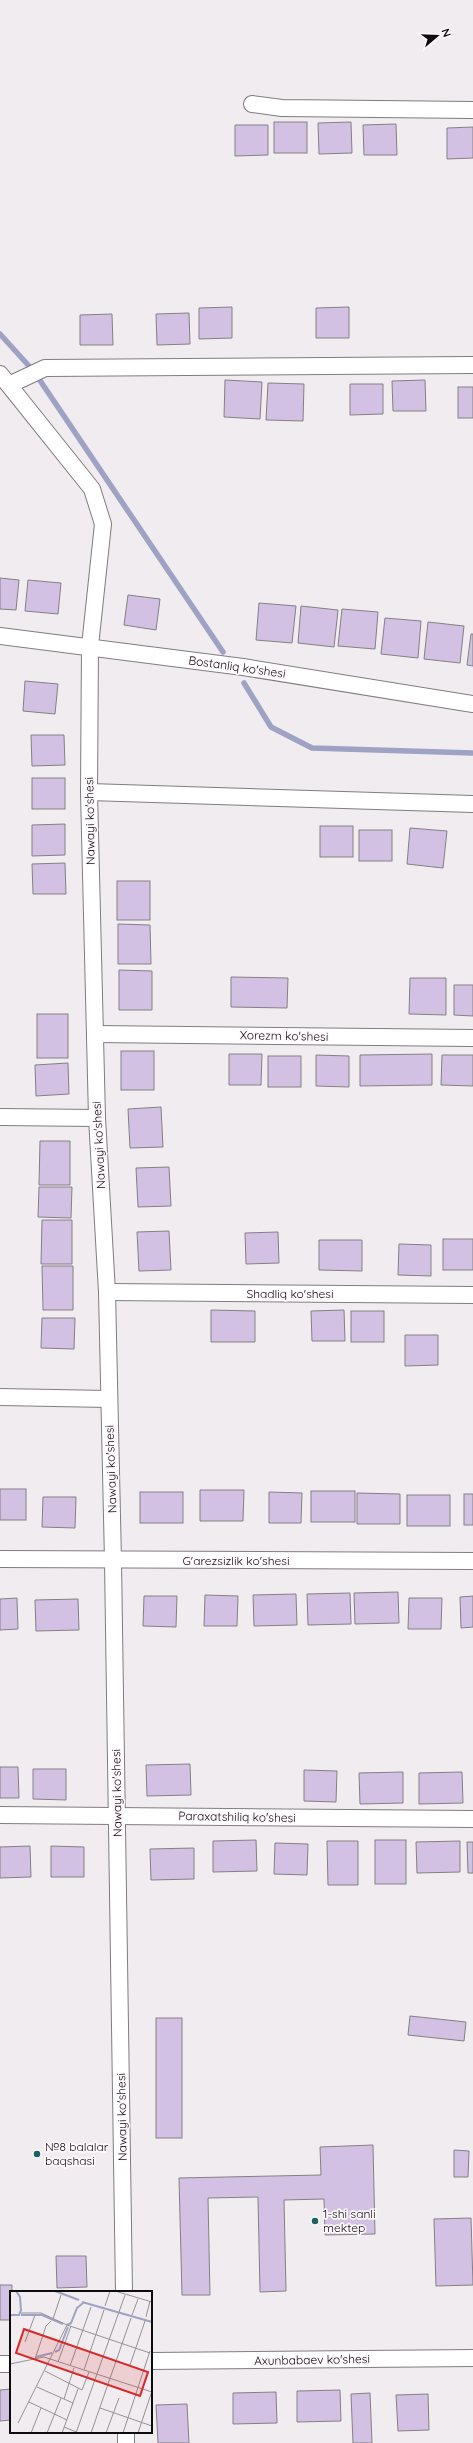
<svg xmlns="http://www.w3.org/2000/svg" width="473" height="2443" font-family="Quicksand,sans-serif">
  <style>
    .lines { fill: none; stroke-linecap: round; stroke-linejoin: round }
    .stream { stroke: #9ea2c3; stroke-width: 5.5 }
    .building { fill: #d2c1e2; stroke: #838085 }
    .street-casing { stroke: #817c7f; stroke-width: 18 }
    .street { stroke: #fff; stroke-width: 16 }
    .poi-dot { fill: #166562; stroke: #fff9fd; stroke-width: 1.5 }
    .labels { text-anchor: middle; stroke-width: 3.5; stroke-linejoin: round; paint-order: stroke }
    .street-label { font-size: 12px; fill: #0d0b0c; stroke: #fff9fd }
    .poi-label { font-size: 12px; fill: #0d0b0c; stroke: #fff9fd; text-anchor: start }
    .inset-river { fill: none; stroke: #9ea2c3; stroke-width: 2 }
    .inset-road { fill: none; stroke: #969294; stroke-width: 1 }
    .view { fill: #d62828; fill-opacity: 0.15; stroke: #d62828; stroke-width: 2 }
    .inset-edge { fill: none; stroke: #0d0b0c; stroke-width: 2 }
  </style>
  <rect width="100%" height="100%" fill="#f1ecef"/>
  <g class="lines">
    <g class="stream">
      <path d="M0,334L29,366"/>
      <path d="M39,379L223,652"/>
      <path d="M244,683L271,727L312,748L473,753"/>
    </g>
  </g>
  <g class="building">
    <rect x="274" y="122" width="33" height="31"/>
    <path d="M351,122L352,153L319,154L318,123Z"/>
    <path d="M396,124L397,155H364L363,125Z"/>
    <path d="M235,125H268V155L235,156Z"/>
    <path d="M473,127V158L447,159V128Z"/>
    <path d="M232,307V338L199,339V308Z"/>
    <path d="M349,307V338H316V308Z"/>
    <path d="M189,313L190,344L157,345L156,314Z"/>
    <path d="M112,314L113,345H80V315Z"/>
    <path d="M225,380L262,382L260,419L224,417Z"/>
    <path d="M425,380L426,411H393L392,381Z"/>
    <path d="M268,383L304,384L303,421L266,420Z"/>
    <path d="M350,384H383V414L350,415Z"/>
    <rect x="458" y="387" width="15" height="31"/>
    <path d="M0,578L19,580L16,610L0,609Z"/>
    <path d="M28,580L61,583L58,614L25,611Z"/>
    <path d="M128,595L160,599L156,630L124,625Z"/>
    <path d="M259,603L296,606L292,643L256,640Z"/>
    <path d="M301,606L338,610L334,647L298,643Z"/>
    <path d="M342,609L378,612L375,649L338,646Z"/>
    <path d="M385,618L421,621L418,658L381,654Z"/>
    <path d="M428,622L464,626L460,663L424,659Z"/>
    <path d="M471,634H473V666L467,665Z"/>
    <path d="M25,681L58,684L55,714L23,711Z"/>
    <path d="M31,735H64L65,765L32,766Z"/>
    <rect x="32" y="778" width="33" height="31"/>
    <path d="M65,824V855L32,856V825Z"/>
    <rect x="320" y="826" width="33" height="31"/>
    <path d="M410,828L447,831L443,868L407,864Z"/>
    <rect x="359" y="830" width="33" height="31"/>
    <path d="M65,863L66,894H33L32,864Z"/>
    <rect x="117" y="881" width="33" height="39"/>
    <path d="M118,924L150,925L151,964H118Z"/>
    <path d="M119,970L152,971V1010H119Z"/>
    <path d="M231,977L288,978L287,1008L231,1007Z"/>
    <path d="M410,978H446V1015L409,1014Z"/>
    <path d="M454,985H473V1016L454,1015Z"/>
    <rect x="37" y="1014" width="31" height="44"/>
    <rect x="121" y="1051" width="33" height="39"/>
    <path d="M229,1054H262L261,1085H229Z"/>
    <path d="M432,1054V1085L360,1086V1055Z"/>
    <path d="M316,1055L349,1056V1087L316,1086Z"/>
    <path d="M442,1055H473V1086L441,1085Z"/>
    <rect x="268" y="1056" width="33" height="31"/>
    <path d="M68,1063L69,1094L36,1096L35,1065Z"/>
    <path d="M161,1107L163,1147L130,1148L128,1109Z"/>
    <path d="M40,1141H70V1185H39Z"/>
    <path d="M169,1167L171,1206L138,1207L136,1168Z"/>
    <path d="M39,1187H72L71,1218L38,1217Z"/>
    <path d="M42,1220H72V1264H41Z"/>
    <path d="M169,1231L171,1270L139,1271L137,1232Z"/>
    <path d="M278,1232L279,1263L246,1264L245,1233Z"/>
    <rect x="443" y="1239" width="30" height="31"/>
    <path d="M319,1240H362V1271L319,1270Z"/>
    <path d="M399,1244L431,1245V1276L398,1275Z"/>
    <path d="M42,1266H73V1310H43Z"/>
    <path d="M211,1310L255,1311V1342H211Z"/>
    <path d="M344,1310L345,1341H312L311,1311Z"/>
    <rect x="351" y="1311" width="33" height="31"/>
    <path d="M42,1318H75L74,1349L41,1348Z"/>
    <path d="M405,1335H438V1365L405,1366Z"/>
    <rect x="0" y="1489" width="26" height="31"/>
    <path d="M200,1490H244L243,1521H200Z"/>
    <rect x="311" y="1491" width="44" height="31"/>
    <rect x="140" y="1492" width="43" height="31"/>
    <path d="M269,1492L302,1493L301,1523H269Z"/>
    <path d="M357,1493L400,1494V1524H357Z"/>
    <rect x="464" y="1494" width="9" height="31"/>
    <rect x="407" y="1495" width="43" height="31"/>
    <path d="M43,1497H76L75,1528L42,1527Z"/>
    <path d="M398,1592L399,1623L355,1624L354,1593Z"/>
    <path d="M350,1593L351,1624L308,1625L307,1594Z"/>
    <path d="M296,1594L297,1625L254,1626L253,1595Z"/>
    <path d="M205,1595L238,1596L237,1626H204Z"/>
    <path d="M144,1596H177L176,1627L143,1626Z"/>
    <path d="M473,1596V1627L461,1628L460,1597Z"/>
    <path d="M17,1598L18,1629L0,1630V1599Z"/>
    <path d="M409,1598H442L441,1629H408Z"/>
    <path d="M78,1599L79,1630L36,1631L35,1600Z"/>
    <path d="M190,1764L191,1795L147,1796L146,1765Z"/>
    <path d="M0,1767H18L19,1798H0Z"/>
    <path d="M33,1769H66V1800L33,1799Z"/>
    <path d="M304,1770L337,1771L336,1802L304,1801Z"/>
    <path d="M403,1772V1803L360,1804L359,1773Z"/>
    <path d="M462,1772L463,1803L419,1804V1773Z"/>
    <path d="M256,1840L257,1871L213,1872V1841Z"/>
    <rect x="375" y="1840" width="31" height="44"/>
    <path d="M327,1841H358V1885H328Z"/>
    <path d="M460,1841V1872L417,1873L416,1842Z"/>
    <path d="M467,1842H473V1873H468Z"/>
    <path d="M275,1843L308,1844L307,1875L274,1874Z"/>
    <path d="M30,1846L31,1877L0,1878V1847Z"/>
    <path d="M51,1846L84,1847V1877H51Z"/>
    <path d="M194,1848V1879L151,1880L150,1849Z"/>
    <path d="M410,2016L466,2022L464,2041L408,2035Z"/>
    <rect x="156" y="2018" width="26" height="120"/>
    <path d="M373,2145L375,2234L325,2235L324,2199L284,2200L286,2291L260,2292L258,2197L208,2198L210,2295H182L179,2178L321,2175L320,2147Z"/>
    <path d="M454,2150L469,2151L468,2177H454Z"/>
    <path d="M471,2218L473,2285L436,2286L434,2219Z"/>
    <path d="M56,2256H86L87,2287L57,2288Z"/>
    <path d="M0,2285H12L11,2320H0Z"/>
    <path d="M11,2389V2420L0,2421V2390Z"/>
    <path d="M340,2390L341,2421L297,2422V2391Z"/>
    <path d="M276,2392L277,2423L233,2424V2393Z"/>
    <path d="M370,2393L372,2443H353L351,2394Z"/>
    <path d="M428,2394L429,2430L398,2431L396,2395Z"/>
    <path d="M187,2404L189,2443H158L156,2405Z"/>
  </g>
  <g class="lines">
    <g class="street-casing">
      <g id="street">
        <path d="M252,104L282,108L473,110"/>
        <path d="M0,374L92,489L103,524L90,646L89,792L97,1118L107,1292L113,1561L124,2292"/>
        <path d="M9,385L45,368L473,365"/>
        <path d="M0,636L243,667L473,704"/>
        <path d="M89,792L473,804"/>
        <path d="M95,1034L473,1038"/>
        <path d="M0,1117L97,1118"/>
        <path d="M107,1292L473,1295"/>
        <path d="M0,1397L109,1399"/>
        <path d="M0,1559L473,1561"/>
        <path d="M0,1815L473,1819"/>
        <path d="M151,2361L473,2358"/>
        <path d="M0,2364H11"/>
        <path d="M126,2432V2443"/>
      </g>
    </g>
    <use href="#street" class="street"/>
  </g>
  <g class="poi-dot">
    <circle cx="37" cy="2154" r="4"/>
    <circle cx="315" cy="2221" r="4"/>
  </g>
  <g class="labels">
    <g class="street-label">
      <text transform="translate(237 667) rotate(8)" y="4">Bostanliq ko'shesi</text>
      <text transform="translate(90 821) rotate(-91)" y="4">Nawayi ko'shesi</text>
      <text transform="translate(284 1036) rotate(1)" y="4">Xorezm ko'shesi</text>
      <text transform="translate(99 1145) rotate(-93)" y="4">Nawayi ko'shesi</text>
      <text x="290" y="1298">Shadliq ko'shesi</text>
      <text transform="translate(111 1469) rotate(-92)" y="4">Nawayi ko'shesi</text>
      <text x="236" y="1565">G'arezsizlik ko'shesi</text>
      <text transform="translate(117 1793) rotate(-91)" y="4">Nawayi ko'shesi</text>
      <text transform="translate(237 1817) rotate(1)" y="4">Paraxatshiliq ko'shesi</text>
      <text transform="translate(122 2117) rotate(-91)" y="4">Nawayi ko'shesi</text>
      <text transform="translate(312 2360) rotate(-1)" y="4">Axunbabaev ko'shesi</text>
    </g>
    <g class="poi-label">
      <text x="45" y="2151">№8 balalar<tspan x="45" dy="14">baqshasi</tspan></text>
      <text x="323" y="2218">1-shi sanli<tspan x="323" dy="14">mektep</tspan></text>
    </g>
  </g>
  <g transform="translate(10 2291)">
    <rect width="142" height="142" fill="#f1ecef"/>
    <path class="inset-river" d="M45,0L69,9M72,11L142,31M0,24H9L11,19L10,6L6,0M11,24H32L53,33M57,34L61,32L67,17L73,12M45,61L49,59L58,36M26,66L42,62"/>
    <path class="inset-road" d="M105,0L142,11M95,15L100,0M11,22H31L57,34M122,24L128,8M136,26L140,10M43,28L51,4M15,51L25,24M25,68L36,35L41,30M48,71L61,35M0,73L34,66L142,101M120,74L135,30M60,75L81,16M74,79L94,19M35,80L72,99L79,81M27,96L63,112M54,108L64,77M19,111L57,129M90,117L142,135M8,132L57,34L140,62M54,136L69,142M21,142L31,117M37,142L51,107M52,142L68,98M66,142L115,4M81,142L121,27M96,142L109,107M113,142L140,60M128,142L142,100"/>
    <path class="view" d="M14,38L138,81L130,105L6,62Z"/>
    <rect width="142" height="142" class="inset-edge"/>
  </g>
  <g transform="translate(437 36) rotate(71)" stroke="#fff9fd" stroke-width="3" paint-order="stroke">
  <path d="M0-3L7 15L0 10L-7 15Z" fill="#0d0b0c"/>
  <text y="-6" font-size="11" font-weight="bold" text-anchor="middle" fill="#0d0b0c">N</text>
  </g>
</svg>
